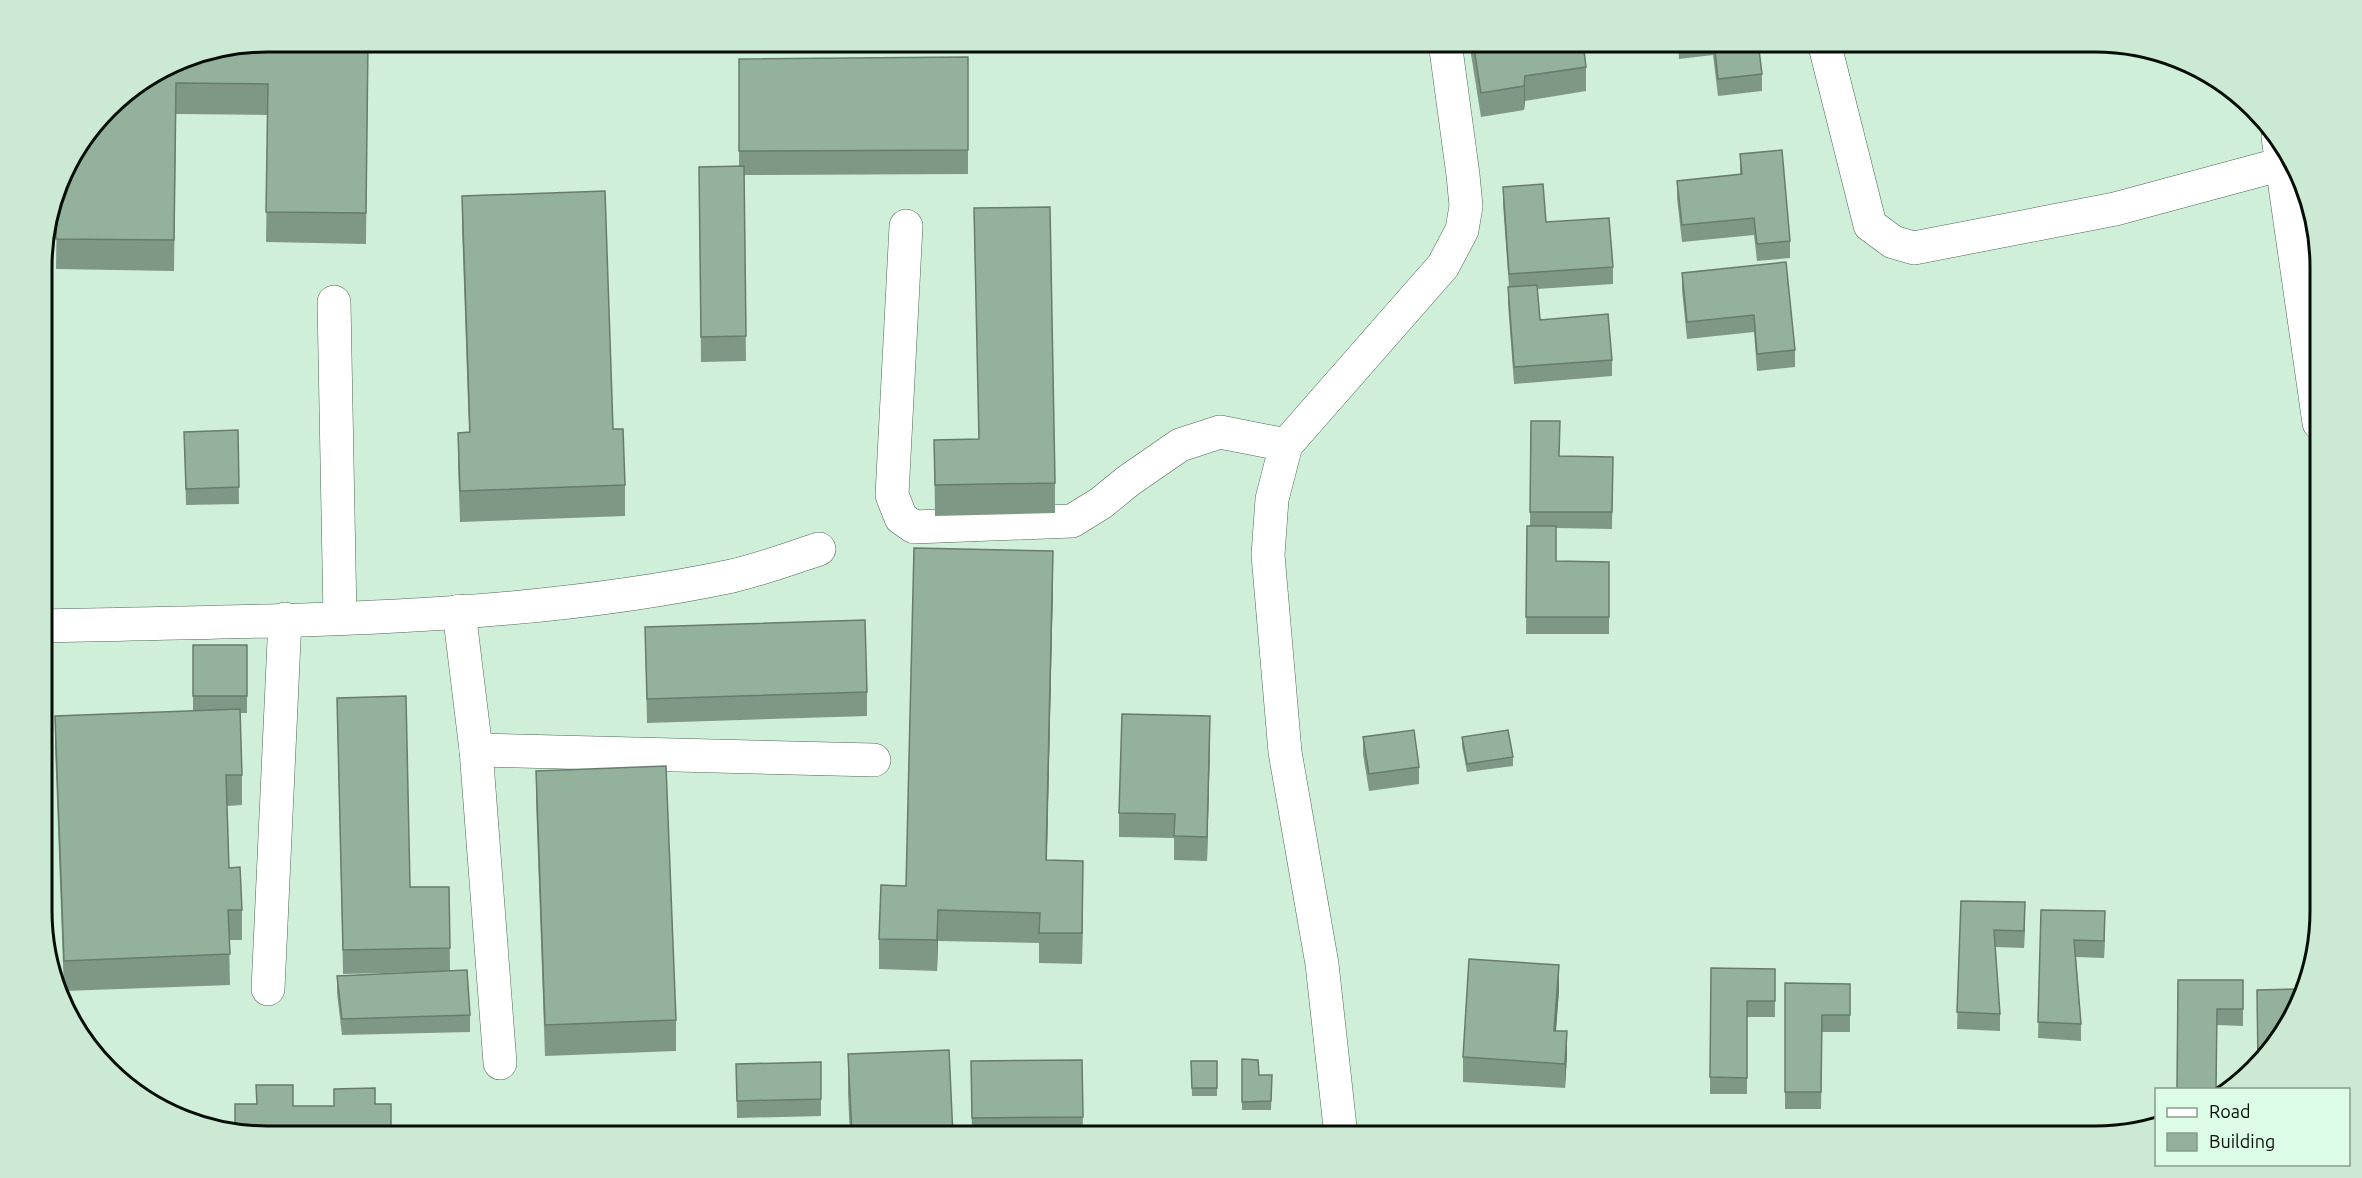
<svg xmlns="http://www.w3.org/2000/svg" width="2362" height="1178" font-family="Ubuntu,sans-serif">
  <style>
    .green { fill: #8ac99d }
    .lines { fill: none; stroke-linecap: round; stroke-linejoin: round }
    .minor-casing { stroke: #4d6854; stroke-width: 34 }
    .minor { stroke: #fff; stroke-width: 33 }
    .wall { fill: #7f9885 }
    .shaded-wall { fill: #687c6c }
    .building { fill: #94b19b; stroke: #687c6c; stroke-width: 1.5 }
    .rim { fill: none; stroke: #050e07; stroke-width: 3 }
  </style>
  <rect width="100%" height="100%" fill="#d0efd8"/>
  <path class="green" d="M673,1126L780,1128V1136H673Z"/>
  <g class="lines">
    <g class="minor-casing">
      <g id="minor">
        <path d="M1824,42L1870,225L1893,242L1914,248L2115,209L2282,164"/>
        <path d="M2278,137L2319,423"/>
        <path d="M906,226L892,495L901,518L914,527L1072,521L1101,503L1128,481L1180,445L1220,432L1286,445"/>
        <path d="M334,302L340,618"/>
        <path d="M459,611L476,750L500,1063"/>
        <path d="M43,626C271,620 509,623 732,576C762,569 791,558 819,549"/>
        <path d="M476,750L874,760"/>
        <path d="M268,989L285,619"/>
        <path d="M1341,1136L1322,964L1285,752L1268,555L1272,499L1286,445L1443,266L1462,230L1466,206L1463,175L1445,42"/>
      </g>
    </g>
    <use href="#minor" class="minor"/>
  </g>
  <g class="wall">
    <path d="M368,42L366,244L266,242L268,115L176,114L174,271L56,269L57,198L181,59Z"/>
    <path d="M1469,42H1583L1586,67V91L1525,101L1524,110L1481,117Z"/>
    <path d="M1678,42H1758L1762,74V91L1718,96L1713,55L1679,59Z"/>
    <path d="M968,57V174L744,175L746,361L701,362L699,167L739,166V59Z"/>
    <path d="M1740,154L1790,241V258L1757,261L1754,235L1682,242L1677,198V181L1740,175Z"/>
    <path d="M1503,187L1546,222L1613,267V284L1537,289L1540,320L1612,360V376L1514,384L1508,304V287H1509L1503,204Z"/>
    <path d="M462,196L613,429L625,485V516L460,522L458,464V433L469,432L462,227Z"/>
    <path d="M974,208L1055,483V513L935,516L934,440L979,439Z"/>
    <path d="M1786,262L1795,350V367L1757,371L1754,332L1687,339L1682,290V273Z"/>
    <path d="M1531,421L1559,456L1613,457L1612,529L1556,528V561L1609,562V634H1526L1527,526H1530Z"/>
    <path d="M238,430L239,504L186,505L184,432Z"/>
    <path d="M1053,582L1047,860L1083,891L1082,964L1039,963V943L938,941L937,971L879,969V939Z"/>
    <path d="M645,627L867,692V716L647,723Z"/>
    <path d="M193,645H247V713H240L242,775V805L227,806L229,868L242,910V940H229L230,985L64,991L55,747V716L193,711Z"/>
    <path d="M337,698L410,887H449L450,971L470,1015V1032L342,1035L337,993V976L425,972L343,974Z"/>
    <path d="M1363,737L1419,767V784L1369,791L1363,754Z"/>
    <path d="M1462,737L1513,757V766L1467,772L1462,746Z"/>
    <path d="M1210,740L1207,861L1174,860V838L1119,837V813Z"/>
    <path d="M536,771L676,1020V1051L545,1056L536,801Z"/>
    <path d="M1961,901L2025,918L2024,948L1995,947L2000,1014V1031L1957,1029Z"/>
    <path d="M2041,910L2105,928L2104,958L2076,957L2081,1024V1041L2038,1038Z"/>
    <path d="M1711,968L1775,969V1017H1747V1094H1710Z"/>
    <path d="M2178,980H2243V1026L2217,1025Z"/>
    <path d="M1785,983L1850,984V1032H1822L1821,1109H1785Z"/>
    <path d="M1559,990L1556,1031L1567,1055L1565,1088L1463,1082V1057Z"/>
    <path d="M848,1054L953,1136H850L848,1094Z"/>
    <path d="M1242,1059L1259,1075H1272L1271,1110H1242Z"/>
    <path d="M1082,1060L1083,1134L972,1135L971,1061Z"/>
    <path d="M1191,1061H1217V1096H1192Z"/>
    <path d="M821,1062V1116L737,1118L736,1064Z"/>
  </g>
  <g class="shaded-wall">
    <path d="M1525,76V101L1524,110V86Z"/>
    <path d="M1053,551V582L1046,891V860Z"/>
    <path d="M1210,716V740L1207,861V837Z"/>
    <path d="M1083,861V891L1082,964V933Z"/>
    <path d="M2025,902V918L2024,948V931Z"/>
    <path d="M938,910V941L937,971V940Z"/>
    <path d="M2105,911V928L2104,958V941Z"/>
    <path d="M1559,965V990L1554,1055V1031Z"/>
    <path d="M1567,1031V1055L1565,1088V1064Z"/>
  </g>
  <g class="building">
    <path d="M267,42H368L366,213L266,212L268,84L176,83L174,240L56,239L57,198L65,168L118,98L181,59Z"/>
    <path d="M1473,42H1583L1586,67L1525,76L1524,86L1481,93Z"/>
    <path d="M1714,42H1758L1762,74L1718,79Z"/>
    <path d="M968,57V150L739,151V59Z"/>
    <path d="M1782,150L1790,241L1757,244L1754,218L1682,225L1677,181L1742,174L1740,154Z"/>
    <path d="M744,166L746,336L701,337L699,167Z"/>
    <path d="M1543,184L1546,222L1609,218L1613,267L1509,274L1503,187Z"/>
    <path d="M605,191L613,429H623L625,485L460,491L458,433L470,432L462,196Z"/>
    <path d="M1050,207L1055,483L935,485L934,440L979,439L974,208Z"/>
    <path d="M1786,262L1795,350L1757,354L1754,315L1687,322L1682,273Z"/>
    <path d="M1537,285L1540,320L1608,314L1612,360L1514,367L1508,287Z"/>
    <path d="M1531,421H1560L1559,456L1613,457L1612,512H1530Z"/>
    <path d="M238,430L239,487L186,489L184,432Z"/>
    <path d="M1527,526H1556V561L1609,562V617H1526Z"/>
    <path d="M914,548L1053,551L1046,860L1083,861L1082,933H1039L1040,913L938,910L937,940L879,939L881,885L906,886Z"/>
    <path d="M865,620L867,692L647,699L645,627Z"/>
    <rect x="193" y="645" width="54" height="51"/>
    <path d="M406,696L410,887H449L450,948L343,950L337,698Z"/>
    <path d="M240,709L242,775H226L229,868L240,867L242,910H228L230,954L64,961L55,716Z"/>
    <path d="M1122,714L1210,716L1207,837L1174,836L1175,814L1119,813Z"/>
    <path d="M1414,730L1419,767L1369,774L1363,737Z"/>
    <path d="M1508,730L1513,757L1467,764L1462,737Z"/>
    <path d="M666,766L676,1020L545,1025L536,771Z"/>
    <path d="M1961,901L2025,902L2024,931L1994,930L2000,1014L1957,1012Z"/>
    <path d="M2041,910L2105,911L2104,941L2074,940L2081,1024L2038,1022Z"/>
    <path d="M1469,959L1559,965L1554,1031H1567L1565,1064L1463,1057Z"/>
    <path d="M1711,968L1775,969V1001H1747V1078L1710,1077Z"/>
    <path d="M467,970L470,1015L342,1019L337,976Z"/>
    <path d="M2178,980H2243V1009H2217L2216,1089H2177Z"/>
    <path d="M1785,983L1850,984V1015H1822L1821,1092H1785Z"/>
    <path d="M2302,989L2297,1010L2264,1060L2258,1065L2257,990Z"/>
    <path d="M949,1050L953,1136H852L848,1054Z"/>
    <path d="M1242,1059L1258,1060L1259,1075H1272L1271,1101L1242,1102Z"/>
    <path d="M1082,1060L1083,1117L972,1118L971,1061Z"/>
    <path d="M1191,1061H1217V1088H1192Z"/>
    <path d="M821,1062V1099L737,1101L736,1064Z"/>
    <path d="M256,1085H293V1106H334V1089L375,1088V1104H391V1136H267L235,1129V1104H257Z"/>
  </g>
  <path d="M0 0H2362V1178H0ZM267 52H2095A215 215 0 0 1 2310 267V911A215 215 0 0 1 2095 1126H267A215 215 0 0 1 52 911V267A215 215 0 0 1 267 52Z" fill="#cce9d3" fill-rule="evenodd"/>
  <path class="rim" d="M267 52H2095A215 215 0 0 1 2310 267V911A215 215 0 0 1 2095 1126H267A215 215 0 0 1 52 911V267A215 215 0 0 1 267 52Z"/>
  <rect x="2155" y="1088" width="195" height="78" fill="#ddfce5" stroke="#879d8c" stroke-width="1.5"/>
  <rect x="2167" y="1108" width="30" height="9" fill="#ffffff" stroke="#879d8c" stroke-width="1.5"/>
  <text x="2209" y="1118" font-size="18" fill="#050e07">Road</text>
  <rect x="2167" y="1133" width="30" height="18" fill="#94b19b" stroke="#879d8c" stroke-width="1.5"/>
  <text x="2209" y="1148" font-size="18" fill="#050e07">Building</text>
</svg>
